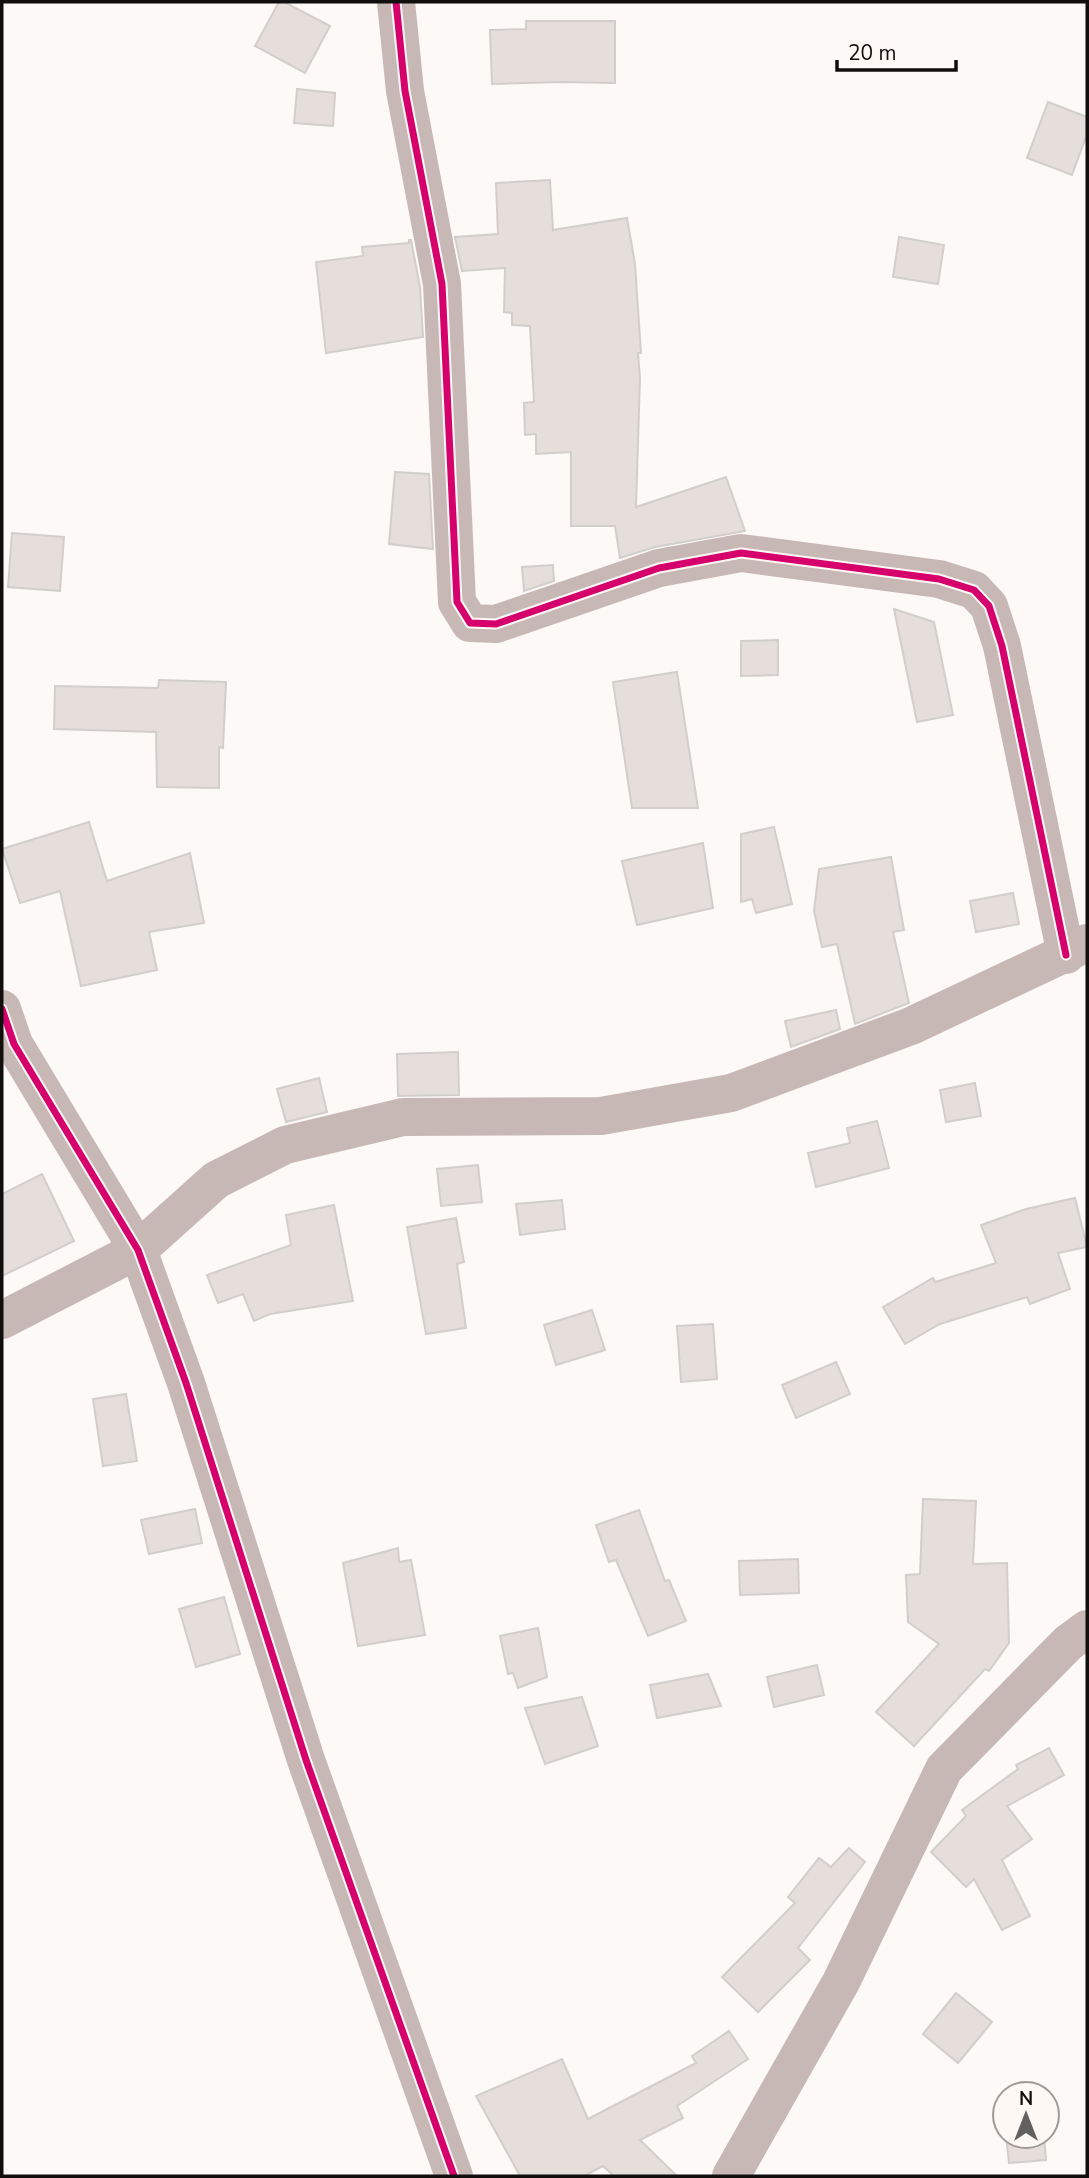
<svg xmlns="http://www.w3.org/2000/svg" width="1089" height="2178" font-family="'Nunito Sans',sans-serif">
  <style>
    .building { fill: #e6dedb; stroke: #d1cecc; stroke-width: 2 }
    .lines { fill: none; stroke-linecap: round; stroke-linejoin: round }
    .minor { stroke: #c8b8b5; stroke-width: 38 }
    .cycleway-casing { stroke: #fef8f5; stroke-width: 11 }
    .cycleway { stroke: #d6006c; stroke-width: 7 }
  </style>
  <rect width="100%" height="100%" fill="#fcf9f7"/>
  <g class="building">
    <path d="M279,2H284L330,26L305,73L255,46Z"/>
    <path d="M526,21H615V83L562,82L492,84L490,30L526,29Z"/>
    <path d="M297,89L335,93L333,126L294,123Z"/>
    <path d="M1048,102L1087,117V134L1072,175L1027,158Z"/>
    <path d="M550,180L553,230L627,218L635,264L641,353H638L640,378L636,507L726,477L745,531L655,547L620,558L615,526H571V452L536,454V434L525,435L524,403L534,402L530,326L512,325V313L504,312L505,268L462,271L455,237L498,234L496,183Z"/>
    <path d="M899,237L944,245L938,284L893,277Z"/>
    <path d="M409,240H411L420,287L423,337L326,353L316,262L363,256L362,247L409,243Z"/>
    <path d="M395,472L429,474L433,549L389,544Z"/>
    <path d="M12,533L64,537L60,591L8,587Z"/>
    <path d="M553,565L554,581L524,591L522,567Z"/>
    <path d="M894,609L934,622L953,715L917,722Z"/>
    <path d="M778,640V675L741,676V641Z"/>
    <path d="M677,672L698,808H632L613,682Z"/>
    <path d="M159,680L226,682L223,748L219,747V788L157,787L156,732L54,729L55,686L158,688Z"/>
    <path d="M89,822L107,881L190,853L204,923L149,932L157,970L81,986L60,891L20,903L2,849Z"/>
    <path d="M774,827L792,904L756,913L752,899L741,902V834Z"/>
    <path d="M703,843L713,908L637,925L622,861Z"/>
    <path d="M891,857L904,930L893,932L909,1003L855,1024L837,944L822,947L814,911L819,869Z"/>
    <path d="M1013,893L1019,924L976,932L970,901Z"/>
    <path d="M836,1010L840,1029L791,1047L785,1021Z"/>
    <path d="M458,1052L459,1095L398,1096L397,1054Z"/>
    <path d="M319,1078L327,1112L286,1122L277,1089Z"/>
    <path d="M975,1083L981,1116L946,1122L940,1090Z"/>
    <path d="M877,1121L889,1168L816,1187L808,1153L850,1143L847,1128Z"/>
    <path d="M478,1165L482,1202L441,1206L437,1169Z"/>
    <path d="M42,1174L74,1241L2,1276V1194Z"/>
    <path d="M1075,1198L1087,1247L1058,1253L1070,1289L1030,1304L1027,1297L940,1324L905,1344L883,1307L933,1278L935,1282L996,1263L981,1225L1026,1209Z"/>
    <path d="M562,1200L565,1229L520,1235L516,1204Z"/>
    <path d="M334,1205L353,1301L270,1314L254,1321L243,1294L218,1303L207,1275L291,1245L286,1215Z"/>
    <path d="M456,1218L464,1262L457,1264L466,1328L426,1334L407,1227Z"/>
    <path d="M592,1310L605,1350L556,1365L544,1325Z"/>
    <path d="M713,1324L717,1379L681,1382L677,1326Z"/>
    <path d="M836,1362L850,1394L796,1418L782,1385Z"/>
    <path d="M126,1394L137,1461L103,1466L93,1399Z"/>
    <path d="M923,1499L976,1501L973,1564L1007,1563L1009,1643L989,1671L985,1669L914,1746L876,1712L939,1644L908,1622L906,1575L920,1574Z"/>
    <path d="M195,1509L202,1543L149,1554L141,1520Z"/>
    <path d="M639,1510L665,1581L669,1580L686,1621L648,1636L616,1560L609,1562L596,1525Z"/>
    <path d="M398,1548L399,1562L411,1560L425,1635L358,1646L343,1563Z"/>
    <path d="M798,1559L799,1593L740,1595L739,1561Z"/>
    <path d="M224,1597L240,1654L196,1667L179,1609Z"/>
    <path d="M538,1628L547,1677L518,1688L513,1673L508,1674L500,1636Z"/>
    <path d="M817,1665L824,1695L774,1707L767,1677Z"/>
    <path d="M708,1674L721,1706L657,1718L650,1685Z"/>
    <path d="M582,1697L598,1746L545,1764L525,1708Z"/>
    <path d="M1049,1748L1064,1775L1007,1806L1032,1839L1002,1860L1030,1916L1002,1930L974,1879L966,1887L931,1852L966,1816L962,1810L1018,1769L1016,1765Z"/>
    <path d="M849,1848L865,1862L798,1948L810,1960L758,2012L722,1977L795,1903L788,1897L819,1858L831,1867Z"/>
    <path d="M956,1993L992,2022L958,2063L923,2034Z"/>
    <path d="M729,2031L748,2059L677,2106L683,2118L640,2140L677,2176H614L603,2166L584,2176H520L476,2096L562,2059L588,2119L696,2063L692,2056Z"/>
    <path d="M1006,2136H1044L1046,2160L1009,2163Z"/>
  </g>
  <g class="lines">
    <g class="minor">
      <path d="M396,2L405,91L442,284L457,602L470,623L496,624L659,568L741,553L939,579L974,590L989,606L1002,646L1066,955"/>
      <path d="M2,1009L14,1044L138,1250L186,1383L306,1760L454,2176"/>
      <path d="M2,1320L138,1250L216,1180L285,1145L403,1117L601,1116L731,1093L911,1026L1087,943"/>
      <path d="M731,2176L841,1982L944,1769L1068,1643L1087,1629"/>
    </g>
    <g class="cycleway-casing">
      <g id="cycleway">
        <path d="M396,2L405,91L442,284L457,602L470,623L496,624L659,568L741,553L939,579L974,590L989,606L1002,646L1066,955"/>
        <path d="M2,1009L14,1044L138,1250L186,1383L306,1760L454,2176"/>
      </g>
    </g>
    <use href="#cycleway" class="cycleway"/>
  </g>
  <rect width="1089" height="2178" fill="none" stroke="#110f0e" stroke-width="7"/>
  <g transform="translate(1026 2115)"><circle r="33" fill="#fef8f5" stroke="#9f9b99" stroke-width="2"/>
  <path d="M0-5L12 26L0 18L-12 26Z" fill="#636160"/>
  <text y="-10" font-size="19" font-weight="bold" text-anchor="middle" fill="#110f0e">N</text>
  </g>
  <path d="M837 60v10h119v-10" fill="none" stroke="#110f0e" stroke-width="3.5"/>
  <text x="848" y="60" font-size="21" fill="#110f0e" stroke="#fef8f5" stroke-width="5" paint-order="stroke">20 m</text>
</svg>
